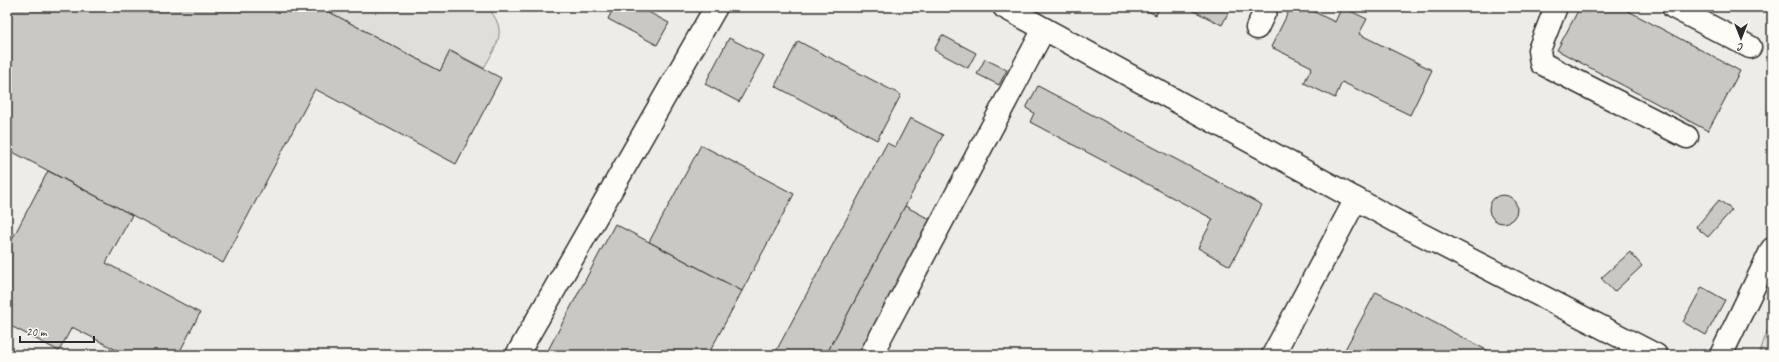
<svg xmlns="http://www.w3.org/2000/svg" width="1779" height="362" font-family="Caveat,sans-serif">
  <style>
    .built { fill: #edece8 }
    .green { fill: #dfdeda; stroke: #858482 }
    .building { fill: #c9c8c4; stroke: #2b2b2b }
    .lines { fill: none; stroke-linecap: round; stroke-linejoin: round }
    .minor-casing { stroke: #2b2b2b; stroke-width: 25 }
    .minor { stroke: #fdfcf7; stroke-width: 22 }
  </style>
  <rect width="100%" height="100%" fill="#fdfcf7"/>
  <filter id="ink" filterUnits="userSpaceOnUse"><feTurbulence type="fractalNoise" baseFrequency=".025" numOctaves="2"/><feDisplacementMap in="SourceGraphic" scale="8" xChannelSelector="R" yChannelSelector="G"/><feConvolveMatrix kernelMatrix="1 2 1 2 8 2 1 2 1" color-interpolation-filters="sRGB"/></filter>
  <g filter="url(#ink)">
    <path class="built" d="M7,7H938L947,11L950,7H1768L1772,9V355H7Z"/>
    <g class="green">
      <path d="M320,7H487C509,31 497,44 484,68L451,51L440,71Z"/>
      <path d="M1772,316V355H1759Z"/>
    </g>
    <g class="building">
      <path d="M7,7H320L440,71L450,51L501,78L456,164L315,89L223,263L7,149Z"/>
      <path d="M614,7H639L669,23L657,45L608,19Z"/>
      <path d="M1139,7H1160L1156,15Z"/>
      <path d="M1186,7H1231L1222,25Z"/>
      <path d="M1291,7H1304L1335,22L1342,7L1367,19L1359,34L1432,70L1410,115L1342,82L1335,98L1304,83L1312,67L1271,47Z"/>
      <path d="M1580,7H1621L1740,71L1708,131L1557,50Z"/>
      <path d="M942,35L976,53L968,68L934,50Z"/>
      <path d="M729,38L764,56L739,102L705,84Z"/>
      <path d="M798,41L901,95L877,140L775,86Z"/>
      <path d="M985,59L1007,70L999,85L977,74Z"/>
      <path d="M1038,86L1262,205L1230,266L1198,248L1213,219L1030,122L1034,113L1026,108Z"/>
      <path d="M910,118L943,135L826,355H774L887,143L895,147Z"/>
      <path d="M701,145L794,194L742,291L649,242Z"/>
      <path d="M48,171L132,215L106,263L200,313L178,355H126L72,327L59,351L7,324V249Z"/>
      <circle cx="1503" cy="209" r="14"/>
      <path d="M1719,200L1732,210L1708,237L1696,227Z"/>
      <path d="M905,206L933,221L862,355H826Z"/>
      <path d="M615,224L742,291L708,355H552L547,352Z"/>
      <path d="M1630,252L1642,266L1614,292L1601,278Z"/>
      <path d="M1702,287L1725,300L1706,335L1683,322Z"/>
      <path d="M1376,292L1496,355H1342Z"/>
    </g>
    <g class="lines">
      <g class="minor-casing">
        <g id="minor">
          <path d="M1004,7L1407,227L1656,355"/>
          <path d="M1556,7L1539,50L1541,63L1687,137"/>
          <path d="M1673,7L1750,47"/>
          <path d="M1257,28L1267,7"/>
          <path d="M517,355L716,7"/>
          <path d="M871,355L1044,29"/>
          <path d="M1273,355L1356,199"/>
          <path d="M1721,355L1772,249"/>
        </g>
      </g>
      <use href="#minor" class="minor"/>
    </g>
  </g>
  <rect width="1779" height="362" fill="none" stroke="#fdfcf7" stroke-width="24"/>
  <rect x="12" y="12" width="1755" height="338" fill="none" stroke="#2b2b2b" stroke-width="1.5" filter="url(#ink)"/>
  <g transform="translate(1741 38) rotate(180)" stroke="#fdfcf7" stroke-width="3" paint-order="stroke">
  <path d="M0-3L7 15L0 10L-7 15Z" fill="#2b2b2b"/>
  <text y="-6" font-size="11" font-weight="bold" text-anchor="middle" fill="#2b2b2b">С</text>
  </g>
  <path d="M20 336v6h74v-6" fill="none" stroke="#2b2b2b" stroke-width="2"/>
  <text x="26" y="336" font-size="12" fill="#2b2b2b" stroke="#fdfcf7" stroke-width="3" paint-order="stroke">20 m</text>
</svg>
